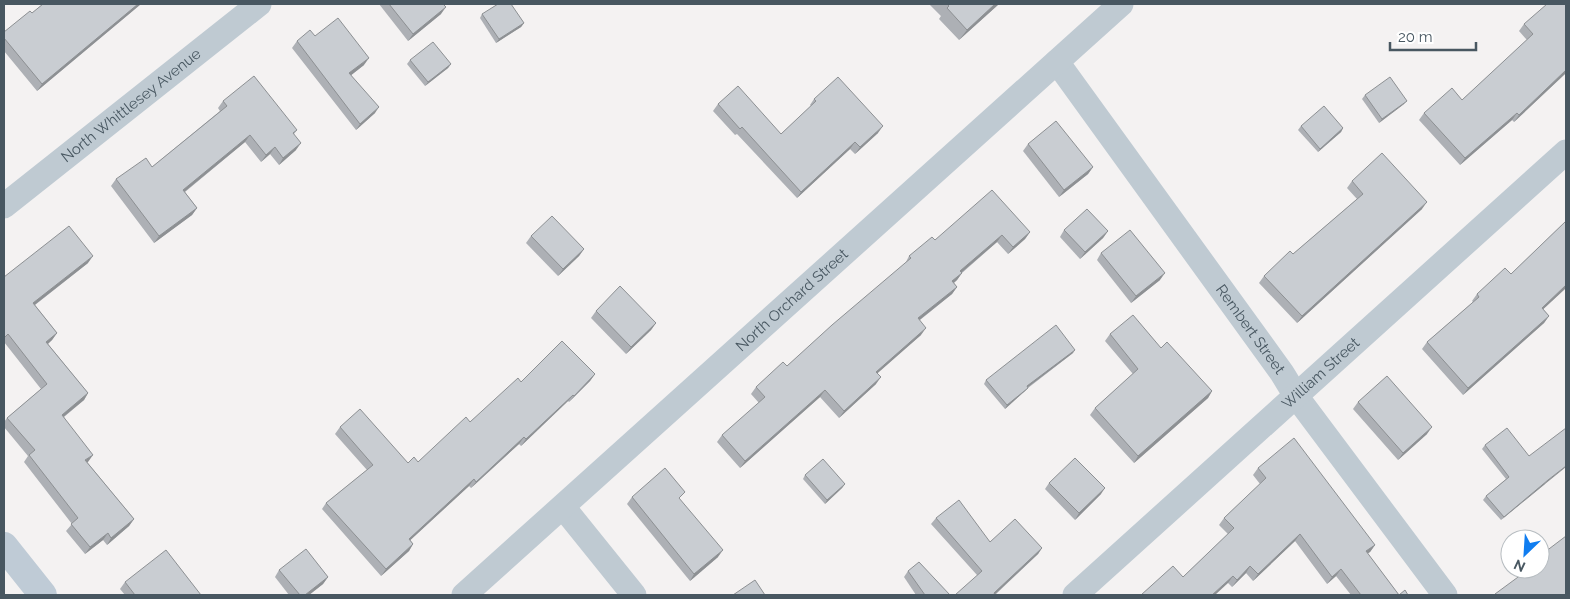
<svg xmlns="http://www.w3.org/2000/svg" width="1570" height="599" font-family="Raleway,sans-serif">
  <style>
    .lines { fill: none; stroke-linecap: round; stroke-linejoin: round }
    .street { stroke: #bfcad2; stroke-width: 25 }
    .secondary { stroke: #bfcbd6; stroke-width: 28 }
    .wall { fill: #adb0b5 }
    .shaded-wall { fill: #8d9093 }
    .building { fill: #c9cdd2; stroke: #8d9093 }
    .labels { text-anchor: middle; stroke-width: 5; stroke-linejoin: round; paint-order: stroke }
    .street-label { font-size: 15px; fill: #485761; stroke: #fff }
  </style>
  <rect width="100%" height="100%" fill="#f4f2f2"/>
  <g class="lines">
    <g class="street">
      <path id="s1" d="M1057,62L1282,373L1296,396L1445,595"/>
      <path id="s2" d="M4,206L259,4"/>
      <path d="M563,507L634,595"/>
      <path id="s3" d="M464,595L1121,4"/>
      <path id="s4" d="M1075,595L1566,152"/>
    </g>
    <path class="secondary" d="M4,546L43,595"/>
  </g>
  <g class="wall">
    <path d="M43,4H141L37,91L4,51V32L32,13Z"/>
    <path d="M379,4H443L441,14L408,41Z"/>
    <path d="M929,4H999L959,40L939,19L941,16Z"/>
    <path d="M1566,4V73L1514,122L1512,120L1460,165L1419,120L1424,113L1462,100L1527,40L1519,31L1524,24Z"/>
    <path d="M482,14L524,23L521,27L496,43L480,18Z"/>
    <path d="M315,36L364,65L351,75L375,113L356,130L292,48L297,41Z"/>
    <path d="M410,60L451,64L448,68L425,86L407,64Z"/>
    <path d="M1365,95L1404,104L1379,123L1362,99Z"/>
    <path d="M814,99L878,133L855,154L850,149L797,198L737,134L735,135L713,111L718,104L781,134L811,106L810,105Z"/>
    <path d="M223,101L297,130L294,134L296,150L279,165L270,154L261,162L245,142L185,192L197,208L192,215L154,243L111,186L116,179L152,167L220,111L218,108Z"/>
    <path d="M1301,126L1343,128L1341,132L1318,152L1298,130Z"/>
    <path d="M1028,144L1093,167L1088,174L1059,197L1023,151Z"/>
    <path d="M1352,181L1422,209L1297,323L1259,283L1264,276L1293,254L1357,199L1347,188Z"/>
    <path d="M1566,221V288L1543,309L1549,316L1544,323L1463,395L1422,349L1427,342L1473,302L1472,301L1477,294L1511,274Z"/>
    <path d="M1064,230L1108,231L1103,238L1080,259L1060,237Z"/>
    <path d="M1030,232L1025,239L1008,254L997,242L962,273L957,280L954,283L957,287L952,294L920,320L921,335L877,373L876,384L839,418L820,397L740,468L717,442L722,435L759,403L751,394L756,387L787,366L905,264L909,256L935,240Z"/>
    <path d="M531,236L584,249L579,256L558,276L526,243Z"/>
    <path d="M1101,253L1160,280L1131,303L1097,260Z"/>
    <path d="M88,263L35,305L57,333L52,340L48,344L88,393L84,400L64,417L87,462L134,519L129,526L107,545L103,540L85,554L66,531L72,524L24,462L28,456L4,427V422L7,418L41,389L4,342V277Z"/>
    <path d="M596,311L656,323L651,330L626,354L591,318Z"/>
    <path d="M1110,334L1161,348L1212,391L1208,398L1134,463L1090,415L1095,408L1133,374L1105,341Z"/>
    <path d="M1073,353L1028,388L1025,391L1005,409L984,384L986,380Z"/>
    <path d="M595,374L590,381L569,402L568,401L521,446L519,444L471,488L469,486L410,540L413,544L409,551L381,576L322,509L326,503L367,470L335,434L340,427L408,463L418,462L521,382Z"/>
    <path d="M1358,402L1427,434L1398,460L1353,409Z"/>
    <path d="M1485,445L1545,484L1501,520L1483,500L1486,496L1506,479L1482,449Z"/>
    <path d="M1258,468L1375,545L1370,552L1367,553L1399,595H1408H1351L1336,576L1327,584L1295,541L1253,581L1246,573L1232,587L1228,583L1183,577L1228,534L1219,525L1224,518L1260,484L1253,475Z"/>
    <path d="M805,475L845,484L842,488L825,504L803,479Z"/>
    <path d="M1049,483L1101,494L1075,520L1045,489Z"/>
    <path d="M632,497L680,500L718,557L690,581L627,504Z"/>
    <path d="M936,518L990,542L1042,548L1038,554L995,595L931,524Z"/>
    <path d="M1541,555L1566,595H1495L1540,569Z"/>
    <path d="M279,570L328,577L323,584L309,595H289L275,577Z"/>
    <path d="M908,571L950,595H916L904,577Z"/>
    <path d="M125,582L201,595H125L120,589Z"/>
  </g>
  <g class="shaded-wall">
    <path d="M138,4H141L37,91L42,84Z"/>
    <path d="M995,4H999L959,40L967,30Z"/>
    <path d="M446,7L441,14L408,41L413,34Z"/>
    <path d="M524,23L521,27L496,43L499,39Z"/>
    <path d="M369,58L364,65L345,80L349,73Z"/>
    <path d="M451,64L448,68L425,86L428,82Z"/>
    <path d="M1566,70V73L1514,122L1519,115Z"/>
    <path d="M1407,101L1404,104L1379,123L1382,119Z"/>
    <path d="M379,107L375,113L356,130L360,124Z"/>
    <path d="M1517,113L1512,120L1460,165L1465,158Z"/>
    <path d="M883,126L878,133L855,154L860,147Z"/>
    <path d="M1343,128L1341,132L1318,152L1320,149Z"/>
    <path d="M250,135L245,142L178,197L183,190Z"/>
    <path d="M855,142L850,149L797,198L801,192Z"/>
    <path d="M301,143L296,150L279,165L283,158Z"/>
    <path d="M275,147L270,154L261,162L266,155Z"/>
    <path d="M1093,167L1088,174L1059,197L1064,190Z"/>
    <path d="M1427,202L1422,209L1297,323L1302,316Z"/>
    <path d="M197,208L192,215L154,243L159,236Z"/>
    <path d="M1108,231L1103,238L1080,259L1085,252Z"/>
    <path d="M1030,232L1025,239L1008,254L1013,247Z"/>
    <path d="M1002,235L997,242L955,278L960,271Z"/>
    <path d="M584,249L579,256L558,276L563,269Z"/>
    <path d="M93,256L88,263L28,310L33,303Z"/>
    <path d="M962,273L957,280L947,288L952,281Z"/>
    <path d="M1165,273L1160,280L1131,303L1136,296Z"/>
    <path d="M1566,285V288L1537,315L1542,308Z"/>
    <path d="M957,287L952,294L913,325L918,318Z"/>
    <path d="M1549,316L1544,323L1463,395L1468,388Z"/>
    <path d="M656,323L651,330L626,354L631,347Z"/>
    <path d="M926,328L921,335L871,379L876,372Z"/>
    <path d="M57,333L52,340L42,349L46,342Z"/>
    <path d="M1075,350L1073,353L1024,390L1027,386Z"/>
    <path d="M595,374L590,381L569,402L574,396Z"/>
    <path d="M881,377L876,384L839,418L844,411Z"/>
    <path d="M1028,388L1025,391L1005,409L1007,405Z"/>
    <path d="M825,390L820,397L740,468L745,461Z"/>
    <path d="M1212,391L1208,398L1134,463L1138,456Z"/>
    <path d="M88,393L84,400L57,422L62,415Z"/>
    <path d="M573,395L568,401L521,446L526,439Z"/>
    <path d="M1432,427L1427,434L1398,460L1403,453Z"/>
    <path d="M524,437L519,444L471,488L476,482Z"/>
    <path d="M93,455L88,462L80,467L85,460Z"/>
    <path d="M1566,466V467L1545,484L1501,520L1504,517L1548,480Z"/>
    <path d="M474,479L469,486L404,546L409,539Z"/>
    <path d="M845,484L842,488L825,504L827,500Z"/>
    <path d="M1105,488L1101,494L1075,520L1079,513Z"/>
    <path d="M134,519L129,526L107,545L111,538Z"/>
    <path d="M108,533L103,540L85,554L90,547Z"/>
    <path d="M1300,534L1295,541L1253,581L1258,574Z"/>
    <path d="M413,544L409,551L381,576L386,569Z"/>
    <path d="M1375,545L1370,552L1361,558L1366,551Z"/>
    <path d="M1042,548L1038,554L994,595V593Z"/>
    <path d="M723,550L718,557L690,581L694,574Z"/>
    <path d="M1250,566L1246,573L1232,587L1237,580Z"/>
    <path d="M1341,569L1336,576L1327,584L1332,577Z"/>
    <path d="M1233,576L1228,583L1215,595H1212Z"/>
    <path d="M328,577L323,584L309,595H305Z"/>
  </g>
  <g class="building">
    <path d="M43,4H138L42,84L4,38V32L30,11L32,13Z"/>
    <path d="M389,4H443L446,7L413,34Z"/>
    <path d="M498,4H511L524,23L499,39L482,14Z"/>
    <path d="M947,4H995L967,30L947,8L949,6Z"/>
    <path d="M1547,4H1566V70L1519,115L1517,113L1465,158L1424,113L1452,88L1462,100L1533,34L1524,24Z"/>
    <path d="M338,18L369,58L349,73L379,107L360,124L297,41L310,30L315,36Z"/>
    <path d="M433,42L451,64L428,82L410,60Z"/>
    <path d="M254,76L297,130L293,133L301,143L283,158L275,147L266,155L250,135L183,190L197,208L159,236L116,179L146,158L152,167L227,106L223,101Z"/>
    <path d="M838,77L883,126L860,147L855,142L801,192L742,127L740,129L718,104L738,86L781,134L816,101L814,99Z"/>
    <path d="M1390,77L1407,101L1382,119L1365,95Z"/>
    <path d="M1324,106L1343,128L1320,149L1301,126Z"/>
    <path d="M1056,121L1093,167L1064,190L1028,144Z"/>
    <path d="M1382,153L1427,202L1302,316L1264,276L1290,251L1293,254L1363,194L1352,181Z"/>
    <path d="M992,190L1030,232L1013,247L1002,235L960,271L962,273L952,281L957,287L918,318L926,328L876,372L881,377L844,411L825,390L745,461L722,435L765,397L756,387L783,362L787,366L832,325L911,258L909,256L932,237L935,240Z"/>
    <path d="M1087,209L1108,231L1085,252L1064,230Z"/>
    <path d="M552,216L584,249L563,269L531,236Z"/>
    <path d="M1566,221V285L1542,308L1549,316L1468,388L1427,342L1479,297L1477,294L1505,268L1511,274Z"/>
    <path d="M69,226L93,256L33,303L57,333L46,342L88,393L62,415L93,455L85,460L134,519L111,538L108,533L90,547L71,524L78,518L29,455L35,450L7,418L47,384L8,334L4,338V277Z"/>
    <path d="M1130,230L1165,273L1136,296L1101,253Z"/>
    <path d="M620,286L656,323L631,347L596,311Z"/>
    <path d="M1133,315L1161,348L1167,342L1212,391L1138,456L1095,408L1138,369L1110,334Z"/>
    <path d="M1056,325L1075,350L1027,386L1028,388L1007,405L986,380Z"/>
    <path d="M562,341L595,374L574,396L573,395L526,439L524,437L476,482L474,479L409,539L413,544L386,569L326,503L373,465L340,427L360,409L408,463L414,457L418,462L466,417L470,422L518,378L521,382Z"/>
    <path d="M1387,376L1432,427L1403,453L1358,402Z"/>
    <path d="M1507,428L1529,456L1566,428V466L1548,480L1504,517L1486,496L1509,477L1485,445Z"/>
    <path d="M1294,438L1375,545L1366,551L1399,595L1405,590L1408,595H1361L1341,569L1332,577L1300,534L1258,574L1250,566L1237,580L1233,576L1212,595H1141L1173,566L1183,577L1234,528L1224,518L1266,478L1258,468Z"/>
    <path d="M1075,458L1105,488L1079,513L1049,483Z"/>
    <path d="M823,459L845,484L827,500L805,475Z"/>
    <path d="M665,468L685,492L679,498L723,550L694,574L632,497Z"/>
    <path d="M959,500L990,542L1015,519L1042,548L994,593L995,595H955L982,571L936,518Z"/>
    <path d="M1566,536V595H1496L1495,594L1529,569H1540V561L1543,558L1541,555Z"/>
    <path d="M306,549L328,577L305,595H300L279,570Z"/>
    <path d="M166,550L201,595H135L125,582Z"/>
    <path d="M919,562L950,595H925L908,571Z"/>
    <path d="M755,580L765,595H733Z"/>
  </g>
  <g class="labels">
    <g class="street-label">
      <text dy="5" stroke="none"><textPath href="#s2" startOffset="162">North Whittlesey Avenue</textPath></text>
      <text dy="5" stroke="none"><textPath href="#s3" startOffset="441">North Orchard Street</textPath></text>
      <text dy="5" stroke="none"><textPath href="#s1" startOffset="330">Rembert Street</textPath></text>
      <text dy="5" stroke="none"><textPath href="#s4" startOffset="331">William Street</textPath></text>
    </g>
  </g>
  <rect width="1570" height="599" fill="none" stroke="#485761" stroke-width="10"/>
  <g transform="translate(1525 554) rotate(205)"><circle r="24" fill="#ffffff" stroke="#b6bcc0"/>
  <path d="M0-4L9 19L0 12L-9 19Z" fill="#107df0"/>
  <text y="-8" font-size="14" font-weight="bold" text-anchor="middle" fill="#485761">N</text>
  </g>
  <path d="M1390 42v8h86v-8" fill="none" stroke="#485761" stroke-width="2.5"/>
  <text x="1398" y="42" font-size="15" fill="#485761" stroke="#ffffff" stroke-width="4" paint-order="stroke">20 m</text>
</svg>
